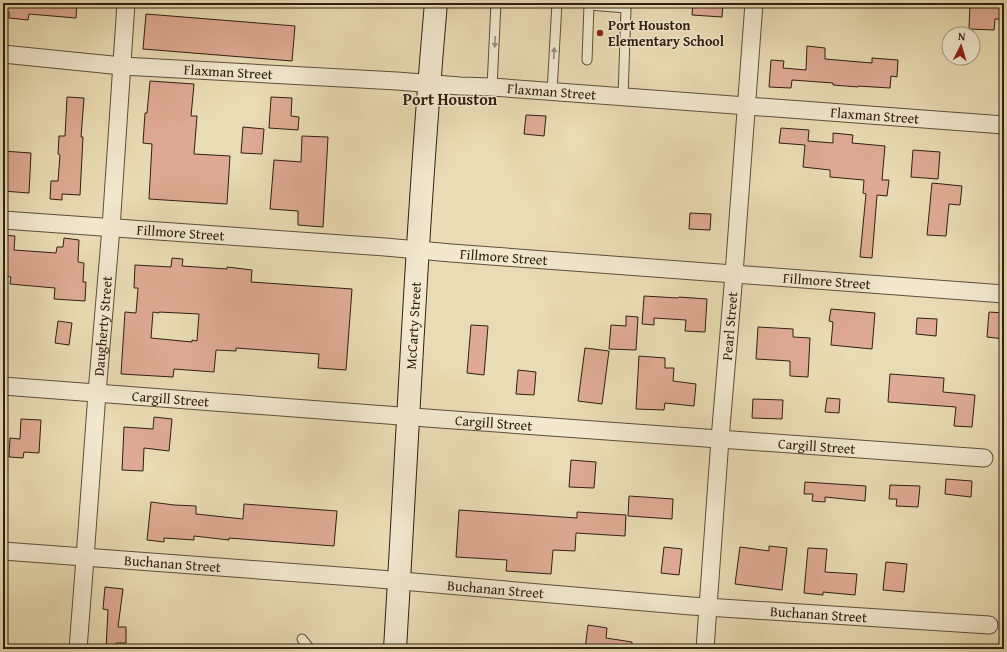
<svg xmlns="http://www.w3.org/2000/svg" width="1007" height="652" font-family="'Gentium Book Plus',serif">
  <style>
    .building { fill: #deaa94; stroke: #2e2011; fill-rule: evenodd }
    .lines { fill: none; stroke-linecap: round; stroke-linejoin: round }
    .service-casing { stroke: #5d4f3a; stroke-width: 11 }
    .minor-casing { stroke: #5d4f3a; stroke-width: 19 }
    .secondary-casing { stroke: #2e2011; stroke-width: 24 }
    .service { stroke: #f1e8ce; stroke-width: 9 }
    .minor { stroke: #f1e8ce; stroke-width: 17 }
    .secondary { stroke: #f1e8ce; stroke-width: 22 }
    .oneway { fill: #998e79 }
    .poi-dot { fill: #8f2418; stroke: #f1e8ce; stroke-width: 1.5 }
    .labels { text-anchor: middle; stroke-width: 3; stroke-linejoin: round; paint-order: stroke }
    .poi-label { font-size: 14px; font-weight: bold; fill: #2e2011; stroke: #f1e8ce; text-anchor: start }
    .street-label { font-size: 14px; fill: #2e2011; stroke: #f1e8ce }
    .quarter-label { font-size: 16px; font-weight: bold; fill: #2e2011; stroke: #f1e8ce }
  </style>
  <rect width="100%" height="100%" fill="#e9dbb3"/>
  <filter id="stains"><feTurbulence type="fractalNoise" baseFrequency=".005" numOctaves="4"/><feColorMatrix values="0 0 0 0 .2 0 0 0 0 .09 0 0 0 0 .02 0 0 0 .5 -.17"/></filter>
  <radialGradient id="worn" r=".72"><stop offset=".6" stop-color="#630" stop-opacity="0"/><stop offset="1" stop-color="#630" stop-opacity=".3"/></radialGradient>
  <g class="building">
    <path d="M3,3H77L76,18L29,14L28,20L9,18V12L3,11Z"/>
    <path d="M693,3H723L722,17L692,15Z"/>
    <path d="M970,3H1002L1001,19H995L994,30L969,29Z"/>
    <path d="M146,14L295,26L292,61L143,49Z"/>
    <path d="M807,46L825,48V59L872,63V58L898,60L897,77L891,76L890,88L858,86V87L833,85V83L792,80L791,88L769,87L771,60L784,61L783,68L806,70Z"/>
    <path d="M150,81L194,84L191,116H197L194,154L230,156L227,204L149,199L152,144L143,143L145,113H147Z"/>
    <path d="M67,97L84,98L81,137H83L80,195L62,194V200L50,199L51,181H58L60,155L58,154L59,136H65Z"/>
    <path d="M271,97L292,98L291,116L299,117L298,130L269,128Z"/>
    <path d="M526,115L546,116L544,136L524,134Z"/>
    <path d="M243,127L264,129L262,154L241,153Z"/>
    <path d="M781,128L809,130L808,141L833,143V133L853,135L852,143L885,146L882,180H889L887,196L877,195L872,258L860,257L866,194L863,193L864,180L830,177V170L803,167L805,145L779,143Z"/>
    <path d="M302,136L328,137L323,227L298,225V211L270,209L274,160L301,162Z"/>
    <path d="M913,150L940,152L938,179L911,177Z"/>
    <path d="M3,151L31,153L29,193L3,191Z"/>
    <path d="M932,183L962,186L960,205L949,204L946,236L927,235Z"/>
    <path d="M690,213L711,214L710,230L689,229Z"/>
    <path d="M3,235L15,236L14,250L56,253L57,247H63L64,238L79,240L78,262L84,263L83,282H86L85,301L54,299L55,288L10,284L11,277L3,276Z"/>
    <path d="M172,258L183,259L182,266L227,269V267L252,270L251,282L352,289L346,370L318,368L319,354L236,348V351L216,350L214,372L174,369L173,377L121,374L125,312L136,313L138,288H134L135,265L171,267ZM153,312L159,313V312L199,314L197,341L192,340V342L151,338Z"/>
    <path d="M644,296L678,298L679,297L707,299L705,332L685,331L686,320L654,318V325L642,324Z"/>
    <path d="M831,309L875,313L872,349L831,345L833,322L829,321Z"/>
    <path d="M989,312L1004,313V339L987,337Z"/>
    <path d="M626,316L638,317L636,350L609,349L611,325L626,326Z"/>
    <path d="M917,318L937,319L936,336L916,334Z"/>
    <path d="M58,321L72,323L69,345L55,343Z"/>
    <path d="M471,325L488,326L484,375L467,373Z"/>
    <path d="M758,327L793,329V337L810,338L808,377L790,376V361L756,359Z"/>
    <path d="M585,348L609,351L602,404L578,401Z"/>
    <path d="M639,356L665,358V368H674L673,381L696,384L694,406L665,403L664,410L636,409Z"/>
    <path d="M518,370L536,372L534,395L516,394Z"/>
    <path d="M890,374L944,378L943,392L975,395L972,427L954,426L956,407L888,402Z"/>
    <path d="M827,398L840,399L839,413L825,412Z"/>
    <path d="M753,399L783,400L782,419L752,418Z"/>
    <path d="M154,417L172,419L169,451L144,448L143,471L122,470L124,427L153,429Z"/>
    <path d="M21,419L41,420L39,453L24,452L23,458L9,457L10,438L20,439Z"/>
    <path d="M571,460L596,462L594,488L569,487Z"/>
    <path d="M946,479L972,481L971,497L945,494Z"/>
    <path d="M805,482L866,486L865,501L825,497V502L812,501L813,494H804Z"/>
    <path d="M890,485L920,486L918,507L896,506L897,499H889Z"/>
    <path d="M629,496L673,499L672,519L628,516Z"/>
    <path d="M151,502L174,505L196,506V514L243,519L244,504L337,511L334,546L229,538V540L194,536V540L164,538V542L147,540Z"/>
    <path d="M459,510L577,518V512L626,515L625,536L576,533L575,551L553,550L551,574L506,571L507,560L456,557Z"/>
    <path d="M769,546L787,548L782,590L735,584L740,547L769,551Z"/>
    <path d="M664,547L682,549L679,575L661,573Z"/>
    <path d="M808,548L827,549L825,572L857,574L855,595L823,592V595L804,593Z"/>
    <path d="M886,562L907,564L904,592L883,590Z"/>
    <path d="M105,587L123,589L118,627H126V643H116L115,649H106L108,610L103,609Z"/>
    <path d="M588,625L607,628L606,638L632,642V649H585Z"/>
  </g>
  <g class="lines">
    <g class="service-casing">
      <g id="service">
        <path d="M587,60L589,5L626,8L623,97"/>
        <path d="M492,87L496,3"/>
        <path d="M552,92L557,3"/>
        <path d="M302,639L310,649"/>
      </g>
    </g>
    <g class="minor-casing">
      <g id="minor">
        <path id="s1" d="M3,54L122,66L397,81L460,86L492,87L1004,125"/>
        <path id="s2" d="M3,220L385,247L451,253L1004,294"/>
        <path id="s3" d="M3,386L440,419L984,458"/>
        <path id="s4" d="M3,551L367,578L691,606L989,625"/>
        <path id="s5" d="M78,649L85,558L97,393L111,228L126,3"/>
        <path id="s6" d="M705,649L720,439L734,274L754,3"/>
      </g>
    </g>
    <g class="secondary-casing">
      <g id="secondary">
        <path id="s7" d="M395,649C408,434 417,218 436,3"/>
      </g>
    </g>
    <use href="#service" class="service"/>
    <use href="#minor" class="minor"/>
    <use href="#secondary" class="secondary"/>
  </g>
  <defs><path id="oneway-solid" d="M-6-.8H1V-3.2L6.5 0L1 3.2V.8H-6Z"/></defs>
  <g class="oneway">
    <use href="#oneway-solid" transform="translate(495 42) rotate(93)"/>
    <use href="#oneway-solid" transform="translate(554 53) rotate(-87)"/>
  </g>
  <circle class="poi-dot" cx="600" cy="33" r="4"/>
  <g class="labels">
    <g class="poi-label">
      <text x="608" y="30">Port Houston<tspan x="608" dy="16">Elementary School</tspan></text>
    </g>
    <g class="street-label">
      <text dy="5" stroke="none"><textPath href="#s1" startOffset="226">Flaxman Street</textPath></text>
      <text dy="5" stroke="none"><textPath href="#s1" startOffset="550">Flaxman Street</textPath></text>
      <text dy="5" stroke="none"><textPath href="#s1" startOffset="874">Flaxman Street</textPath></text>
      <text dy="5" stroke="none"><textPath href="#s2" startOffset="178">Fillmore Street</textPath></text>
      <text dy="5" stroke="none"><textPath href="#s2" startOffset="502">Fillmore Street</textPath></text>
      <text dy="5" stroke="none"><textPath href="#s2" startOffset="826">Fillmore Street</textPath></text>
      <text dy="5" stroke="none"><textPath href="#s5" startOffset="324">Daugherty Street</textPath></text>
      <text dy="5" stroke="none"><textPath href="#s7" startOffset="324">McCarty Street</textPath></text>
      <text dy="5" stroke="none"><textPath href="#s6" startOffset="324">Pearl Street</textPath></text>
      <text dy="5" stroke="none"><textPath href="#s3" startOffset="168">Cargill Street</textPath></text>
      <text dy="5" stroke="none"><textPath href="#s3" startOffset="492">Cargill Street</textPath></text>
      <text dy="5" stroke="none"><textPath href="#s3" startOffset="816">Cargill Street</textPath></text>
      <text dy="5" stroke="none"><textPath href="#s4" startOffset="170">Buchanan Street</textPath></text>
      <text dy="5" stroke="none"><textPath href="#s4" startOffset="494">Buchanan Street</textPath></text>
      <text dy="5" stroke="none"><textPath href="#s4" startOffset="818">Buchanan Street</textPath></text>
    </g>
    <g class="quarter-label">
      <text x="450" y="105">Port Houston</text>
    </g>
  </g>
  <rect width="1007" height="652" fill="none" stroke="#e9dbb3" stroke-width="16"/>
  <rect x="4" y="4" width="999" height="644" fill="none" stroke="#2e2011" stroke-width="2"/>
  <rect x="8" y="8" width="991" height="636" fill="none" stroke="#2e2011"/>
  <g transform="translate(961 46) rotate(5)"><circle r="19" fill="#f1e8ce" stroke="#a39882"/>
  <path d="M0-3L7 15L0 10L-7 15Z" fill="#8f2418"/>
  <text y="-6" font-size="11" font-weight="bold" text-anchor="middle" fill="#2e2011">N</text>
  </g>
  <rect width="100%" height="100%" filter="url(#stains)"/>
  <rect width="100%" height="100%" fill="url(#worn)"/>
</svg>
